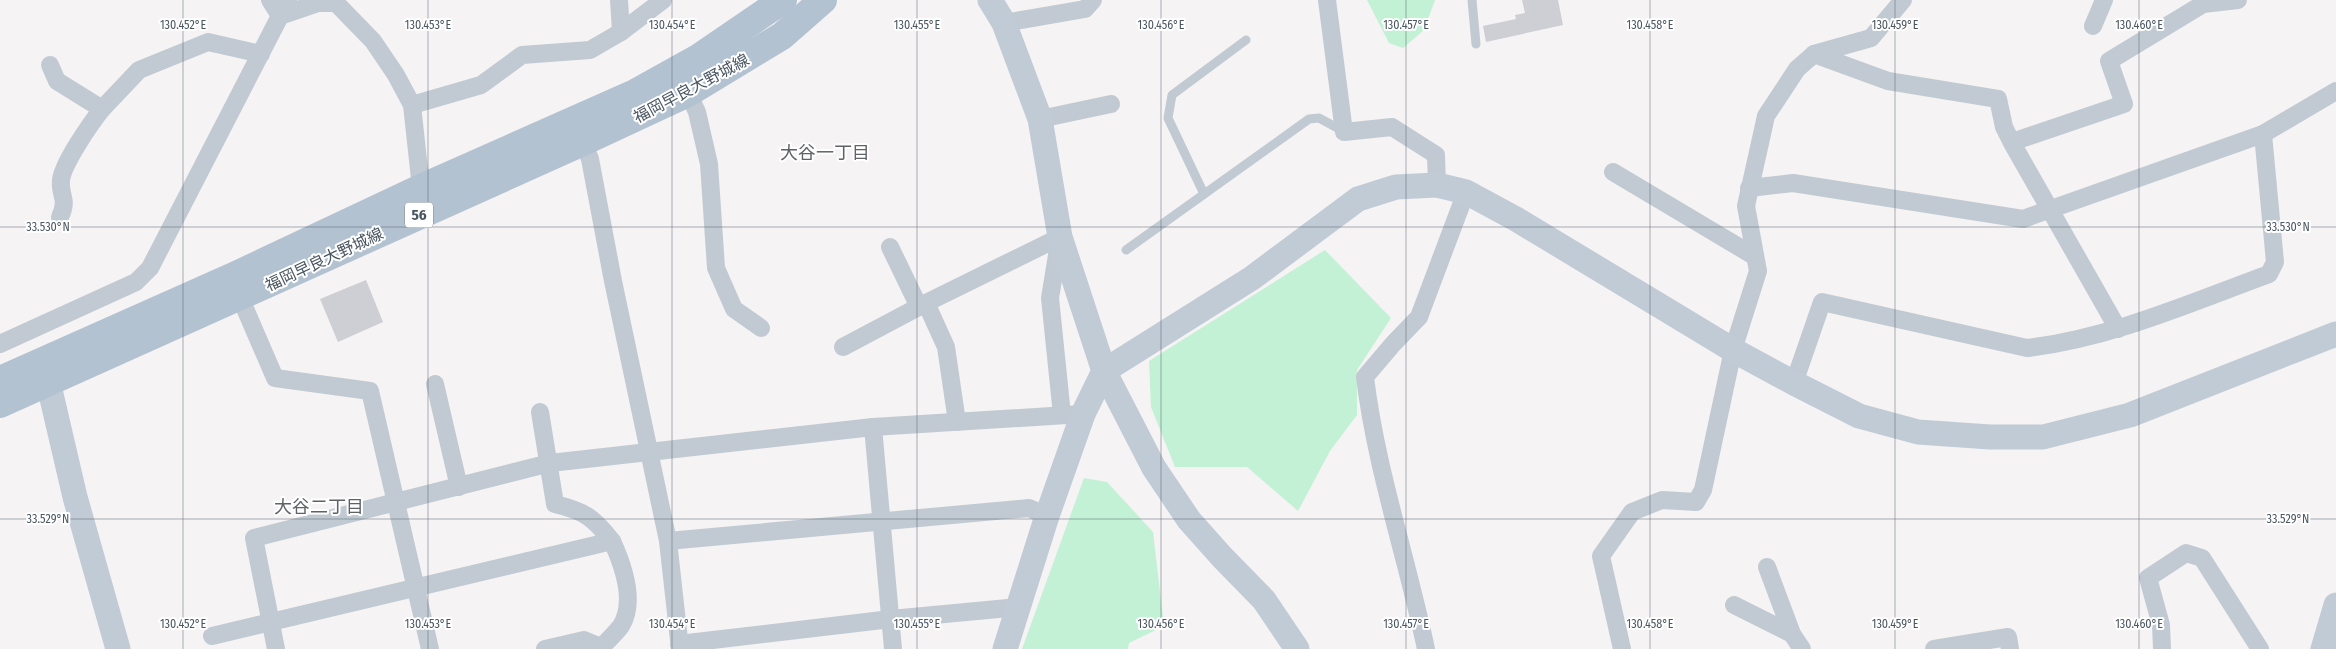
<svg xmlns="http://www.w3.org/2000/svg" width="2336" height="649" font-family="'Fira Sans Condensed','Noto Sans JP',sans-serif">
  <style>
    .green { fill: #c3f1d5 }
    .building { fill: #cdcfd5 }
    .lines { fill: none; stroke-linecap: round; stroke-linejoin: round }
    .lane { stroke: #c1cad2; stroke-width: 9 }
    .street { stroke: #c1cad2; stroke-width: 18 }
    .secondary { stroke: #c1cbd6; stroke-width: 25 }
    .primary { stroke: #b3c2d1; stroke-width: 28 }
    .ticks { fill: none; stroke: #4a5661; stroke-width: 1; stroke-opacity: 0.45 }
    .labels { text-anchor: middle; stroke-width: 4; stroke-linejoin: round; paint-order: stroke }
    .shield { fill: #fff; stroke: #808990; stroke-width: 1 }
    .shield-label { font-size: 15px; font-weight: bold; fill: #4a5661 }
    .street-label { font-size: 16px; fill: #4a5661; stroke: #fff }
    .neighbourhood-label { font-size: 18px; fill: #5f6368; stroke: #fff }
    .ticks-label { font-size: 12px; text-anchor: middle; fill: #4a5661; stroke: #fff; stroke-width: 4; stroke-linejoin: round; paint-order: stroke }
  </style>
  <rect width="100%" height="100%" fill="#f5f3f3"/>
  <g class="green">
    <path d="M1367,0H1435L1424,30L1403,48L1389,43Z"/>
    <path d="M1325,250L1391,318L1357,370V415L1330,451L1298,511L1247,467H1175L1151,407L1149,361Z"/>
    <path d="M1084,478L1107,482L1153,532L1164,626L1129,643L1128,649H1022Z"/>
  </g>
  <g class="building">
    <path d="M1522,0H1558L1563,25L1486,42L1483,26L1516,19L1515,15L1525,13Z"/>
    <path d="M366,280L383,322L338,342L320,299Z"/>
  </g>
  <g class="lines">
    <g class="lane">
      <path d="M1472,0L1476,44"/>
      <path d="M1204,194L1168,118L1172,95L1246,40"/>
      <path d="M1126,250L1309,119L1319,118L1343,131"/>
    </g>
    <g class="street">
      <path d="M288,0L280,16L318,3H336L373,41L396,75L412,105L421,188L418,196"/>
      <path d="M619,0L621,32"/>
      <path d="M1327,0L1344,132L1392,127L1436,155L1437,185"/>
      <path d="M1004,23L1085,9L1093,0"/>
      <path d="M2093,26L2104,0"/>
      <path d="M1814,54L1888,81L1998,99L2004,127L2012,143L2118,329"/>
      <path d="M50,65L57,81L102,109C91,123 63,163 61,180C59,196 69,198 60,217"/>
      <path d="M687,82L688,93L697,112L709,164L716,268L734,309L761,328"/>
      <path d="M412,105L481,85L522,55L590,50L621,32L663,0"/>
      <path d="M102,109L139,70L208,42L261,54"/>
      <path d="M1040,119L1111,104"/>
      <path d="M576,135L583,142L590,159L613,281L668,541L680,649"/>
      <path d="M2012,142L2124,104L2109,61L2203,4L2238,0"/>
      <path d="M1613,172L1754,256"/>
      <path d="M1749,188L1793,183L2023,219L2263,134L2336,91"/>
      <path d="M890,247L919,307"/>
      <path d="M240,297L275,378L370,391L430,649"/>
      <path d="M0,344L136,282L150,268L280,16L270,0"/>
      <path d="M843,347L926,303"/>
      <path d="M1794,383L1822,302L2027,348C2111,338 2190,303 2269,274L2275,262L2263,134"/>
      <path d="M435,384L459,487"/>
      <path d="M540,412L555,504C584,511 593,517 612,541"/>
      <path d="M957,422L946,347L926,303L1060,237L1050,298L1062,415"/>
      <path d="M873,427L893,649"/>
      <path d="M668,541L1029,508L1047,516"/>
      <path d="M1767,567L1792,634"/>
      <path d="M1734,605L1792,634L1802,649"/>
      <path d="M212,636L612,541C623,565 636,602 621,626C615,634 606,642 600,649"/>
      <path d="M679,644L891,619L1019,607"/>
      <path d="M276,649L254,538L550,463L873,427L1083,414"/>
      <path d="M545,649L584,640L601,647"/>
      <path d="M1426,649C1407,558 1376,469 1365,377L1393,344L1419,317L1466,192"/>
      <path d="M1622,649L1601,556L1632,512L1662,500L1696,502L1703,490L1733,350L1758,271L1746,206L1766,116L1797,69L1814,54L1871,38L1903,0"/>
      <path d="M1934,649L2008,637L2010,649"/>
      <path d="M2162,649L2161,625L2148,578L2186,553L2202,558L2260,649"/>
    </g>
    <g class="secondary">
      <path d="M990,0L1004,23L1040,119L1060,237L1104,371L1154,468L1189,520L1222,557L1264,600L1297,649"/>
      <path d="M44,364L75,497L118,649"/>
      <path d="M1005,649L1047,516L1083,414L1104,371L1252,278L1358,199L1396,187L1437,185L1466,192L1516,219L1733,350L1794,383L1859,416L1918,432L1990,437H2043L2130,415L2336,334"/>
      <path d="M2323,649L2336,605"/>
    </g>
    <g class="primary">
      <path d="M0,380L236,275L421,188L635,93L698,58L783,0"/>
      <path d="M0,404L583,142L688,93L782,36L823,0"/>
    </g>
  </g>
  <path class="ticks" d="M183,0V649M428,0V649M672,0V649M917,0V649M1161,0V649M1406,0V649M1650,0V649M1895,0V649M2139,0V649M0,227H2336M0,519H2336"/>
  <g class="labels">
    <rect class="shield" x="405" y="202.5" width="28" height="25" rx="4"/>
    <g class="shield-label">
      <text x="419" y="220">56</text>
    </g>
    <g class="street-label">
      <text transform="translate(691 88) rotate(-28)" y="6">福岡早良大野城線</text>
      <text transform="translate(324 259) rotate(-25)" y="6">福岡早良大野城線</text>
    </g>
    <g class="neighbourhood-label">
      <text x="825" y="159">大谷一丁目</text>
      <text x="319" y="513">大谷二丁目</text>
    </g>
  </g>
  <g class="ticks-label">
    <text x="183" y="29">130.452°E</text>
    <text x="428" y="29">130.453°E</text>
    <text x="672" y="29">130.454°E</text>
    <text x="917" y="29">130.455°E</text>
    <text x="1161" y="29">130.456°E</text>
    <text x="1406" y="29">130.457°E</text>
    <text x="1650" y="29">130.458°E</text>
    <text x="1895" y="29">130.459°E</text>
    <text x="2139" y="29">130.460°E</text>
    <text x="48" y="231">33.530°N</text>
    <text x="2288" y="231">33.530°N</text>
    <text x="48" y="523">33.529°N</text>
    <text x="2288" y="523">33.529°N</text>
    <text x="183" y="628">130.452°E</text>
    <text x="428" y="628">130.453°E</text>
    <text x="672" y="628">130.454°E</text>
    <text x="917" y="628">130.455°E</text>
    <text x="1161" y="628">130.456°E</text>
    <text x="1406" y="628">130.457°E</text>
    <text x="1650" y="628">130.458°E</text>
    <text x="1895" y="628">130.459°E</text>
    <text x="2139" y="628">130.460°E</text>
  </g>
</svg>
